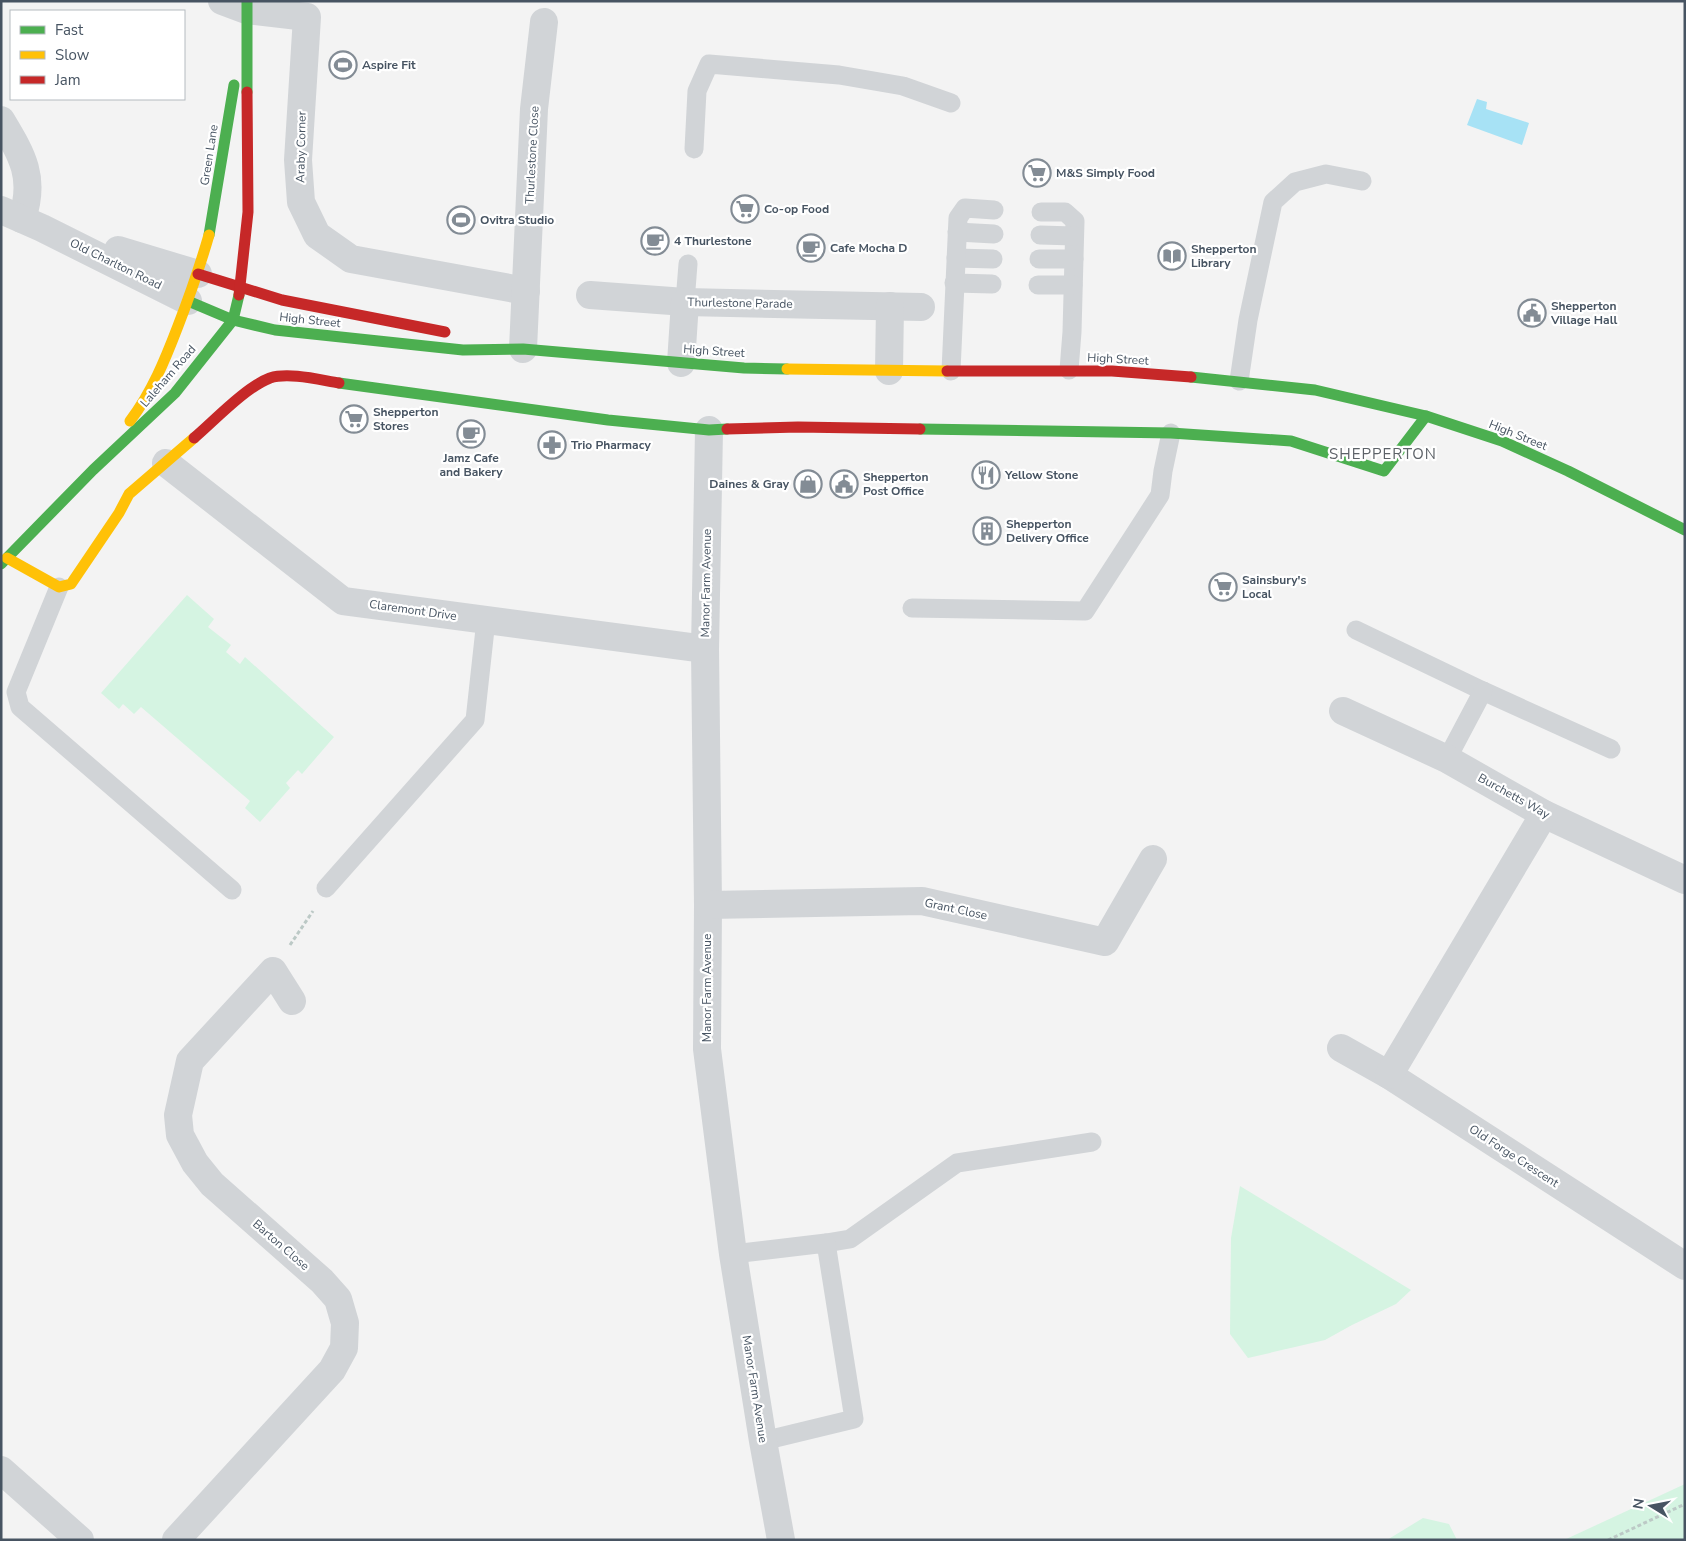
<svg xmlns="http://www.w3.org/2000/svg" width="1686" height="1541" font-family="'Nunito Sans',sans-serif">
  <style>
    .green { fill: #d5f4e2 }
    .water { fill: #a7e2f5 }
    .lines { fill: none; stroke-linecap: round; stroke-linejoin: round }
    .path { stroke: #bcc9c6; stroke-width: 3; stroke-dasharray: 4 2.5; stroke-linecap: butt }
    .lane { stroke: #d1d4d7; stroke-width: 19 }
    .street { stroke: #d1d4d7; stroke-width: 28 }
    .fast { stroke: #4caf50; stroke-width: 11 }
    .slow { stroke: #ffc107; stroke-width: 11 }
    .jam { stroke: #c62828; stroke-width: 11 }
    .labels { text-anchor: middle; stroke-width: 4.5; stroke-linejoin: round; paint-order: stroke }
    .poi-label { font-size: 12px; font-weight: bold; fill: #475462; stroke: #fff; text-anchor: start }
    .street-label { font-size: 12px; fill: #475462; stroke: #fff }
    .quarter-label { font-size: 15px; letter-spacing: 1px; fill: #5d6268; stroke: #fff }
  </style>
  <rect width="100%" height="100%" fill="#f3f3f3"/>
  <g class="green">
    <path d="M187,595L214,619L208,627L231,645L226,652L240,664L245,657L334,737L302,774L298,770L286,783L290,788L260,822L245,808L250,801L141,707L134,714L123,704L119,709L101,693Z"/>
    <path d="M1240,1186L1411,1290L1396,1304L1352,1325L1325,1340L1248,1358L1230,1334L1231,1238Z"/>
    <path d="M1685,1484V1540H1564Z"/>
    <path d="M1423,1518L1449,1524L1457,1540H1387Z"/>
  </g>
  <path class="water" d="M1477,99L1487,102L1486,109L1529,123L1522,145L1467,125Z"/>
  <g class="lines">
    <g class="path">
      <path d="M290,945L313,911"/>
      <path d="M1608,1540L1685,1504"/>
    </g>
    <g class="lane">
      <path d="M694,149L697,91L709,64L839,75L903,86L951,103"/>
      <path d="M1041,212H1065L1075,221L1072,332L1069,370"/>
      <path d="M957,232L994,234"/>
      <path d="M1040,235L1074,236"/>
      <path d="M956,258L993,259"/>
      <path d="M1039,259H1074"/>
      <path d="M954,283L992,284"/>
      <path d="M1038,285H1073"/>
      <path d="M685,302L688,264"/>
      <path d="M951,371L958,218L965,208L994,210"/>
      <path d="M1239,381L1248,320L1273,202L1295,182L1326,174L1362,181"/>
      <path d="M59,587L16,692L20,707L232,890"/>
      <path d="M912,608L1085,611L1160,495L1163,471L1171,433"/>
      <path d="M1356,630L1483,691L1611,749"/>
      <path d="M1447,759L1483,691"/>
      <path d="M326,888L475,720L486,620"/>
      <path d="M826,1243L850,1239L957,1163L1092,1142"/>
      <path d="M733,1254L826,1243L854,1419L763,1441"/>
    </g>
    <g class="street">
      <path d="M222,1L246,10L307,17L298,160L301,202L317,235L351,259L526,291"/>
      <path d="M1,120C22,155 36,177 22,219"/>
      <path d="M1,210L42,228L188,301"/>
      <path d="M118,250L198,274"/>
      <path d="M590,295L685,302L921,307"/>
      <path d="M523,349L534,109L544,22"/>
      <path d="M681,363L685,302"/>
      <path d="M889,371L890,306"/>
      <path d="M709,430L705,649L708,905L707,1049L733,1254L763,1441L781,1540"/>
      <path d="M166,463L343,601L705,649"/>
      <path d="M1343,711L1447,759L1544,814L1685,880"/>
      <path d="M708,905L922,901L1105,942L1153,859"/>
      <path d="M1341,1048L1389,1075L1685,1266"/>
      <path d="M1389,1075L1544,814"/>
      <path d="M1,1470L80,1540"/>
      <path d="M176,1540L332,1370L344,1348L345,1323L338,1299L322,1281L212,1184L195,1163L180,1135L178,1115L190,1061L273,971L292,1001"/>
    </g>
    <g class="fast">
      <path d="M247,1V92"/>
      <path d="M209,235L234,85"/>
      <path d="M188,301L233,320L275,330L463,350L523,349L744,368L787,369"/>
      <path d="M1191,377L1315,390L1426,416L1502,441L1568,471L1685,530"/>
      <path d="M339,383L608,420L709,430L727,429"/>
      <path d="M920,429L1171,433L1291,441L1384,471L1426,416"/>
      <path d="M1,564L93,470L175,393L233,320L239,295"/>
    </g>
    <g class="slow">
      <path d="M787,369L947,371"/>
      <path d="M130,421C152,392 165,360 178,326C190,295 200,266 209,235"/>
      <path d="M7,558L59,587L71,584L119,513L129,494L194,438"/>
    </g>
    <g class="jam">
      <path d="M198,274L282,300L445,332"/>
      <path d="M239,295L248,212L247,92"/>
      <path d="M947,371H1112L1191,377"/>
      <path d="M727,429L798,427L920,429"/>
      <path d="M194,438C215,420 246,387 270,378C289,372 320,380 339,383"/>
    </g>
  </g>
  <defs>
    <g id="stadium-ring" transform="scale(1.4375)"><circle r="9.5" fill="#fff" stroke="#838c95" stroke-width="1.5"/><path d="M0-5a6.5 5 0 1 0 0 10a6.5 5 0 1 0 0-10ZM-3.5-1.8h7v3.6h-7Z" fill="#838c95"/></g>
    <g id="supermarket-ring" transform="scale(1.4375)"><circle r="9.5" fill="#fff" stroke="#838c95" stroke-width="1.5"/><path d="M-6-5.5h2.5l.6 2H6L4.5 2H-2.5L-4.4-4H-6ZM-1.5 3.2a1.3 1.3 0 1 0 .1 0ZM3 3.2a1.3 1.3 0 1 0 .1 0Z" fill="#838c95"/></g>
    <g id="cafe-ring" transform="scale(1.4375)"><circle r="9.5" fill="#fff" stroke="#838c95" stroke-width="1.5"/><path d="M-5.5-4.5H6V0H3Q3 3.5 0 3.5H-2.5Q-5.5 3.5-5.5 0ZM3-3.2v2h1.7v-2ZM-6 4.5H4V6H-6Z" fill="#838c95"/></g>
    <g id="library-ring" transform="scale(1.4375)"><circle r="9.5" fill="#fff" stroke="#838c95" stroke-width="1.5"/><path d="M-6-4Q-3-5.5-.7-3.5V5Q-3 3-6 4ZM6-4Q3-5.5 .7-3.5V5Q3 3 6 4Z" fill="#838c95"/></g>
    <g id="civic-ring" transform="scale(1.4375)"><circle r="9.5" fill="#fff" stroke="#838c95" stroke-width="1.5"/><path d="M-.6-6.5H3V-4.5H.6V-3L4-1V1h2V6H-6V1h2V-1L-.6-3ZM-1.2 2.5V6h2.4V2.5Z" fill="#838c95"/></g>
    <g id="pharmacy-ring" transform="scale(1.4375)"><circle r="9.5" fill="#fff" stroke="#838c95" stroke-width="1.5"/><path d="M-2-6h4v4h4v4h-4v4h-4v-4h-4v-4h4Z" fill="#838c95"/></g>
    <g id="restaurant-ring" transform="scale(1.4375)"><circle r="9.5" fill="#fff" stroke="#838c95" stroke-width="1.5"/><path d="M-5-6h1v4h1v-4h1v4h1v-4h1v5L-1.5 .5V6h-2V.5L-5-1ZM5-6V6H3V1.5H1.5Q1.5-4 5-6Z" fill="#838c95"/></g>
    <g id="shop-ring" transform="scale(1.4375)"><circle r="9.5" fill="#fff" stroke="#838c95" stroke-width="1.5"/><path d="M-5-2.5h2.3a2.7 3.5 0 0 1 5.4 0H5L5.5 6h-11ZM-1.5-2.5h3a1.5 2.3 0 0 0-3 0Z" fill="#838c95"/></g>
    <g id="building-ring" transform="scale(1.4375)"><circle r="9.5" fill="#fff" stroke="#838c95" stroke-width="1.5"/><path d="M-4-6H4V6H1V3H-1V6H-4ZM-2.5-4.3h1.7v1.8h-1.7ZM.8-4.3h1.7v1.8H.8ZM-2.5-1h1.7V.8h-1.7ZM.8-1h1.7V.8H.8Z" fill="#838c95"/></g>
  </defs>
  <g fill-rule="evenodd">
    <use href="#stadium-ring" x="343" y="65"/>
    <use href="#supermarket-ring" x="1037" y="173"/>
    <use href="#supermarket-ring" x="745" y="209"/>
    <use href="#stadium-ring" x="461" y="220"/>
    <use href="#cafe-ring" x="655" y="241"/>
    <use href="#cafe-ring" x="811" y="248"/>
    <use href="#library-ring" x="1172" y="256"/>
    <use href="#civic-ring" x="1532" y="313"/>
    <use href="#supermarket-ring" x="354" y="419"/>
    <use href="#cafe-ring" x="471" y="434"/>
    <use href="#pharmacy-ring" x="552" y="445"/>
    <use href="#restaurant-ring" x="986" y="475"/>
    <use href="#shop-ring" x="808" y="484"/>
    <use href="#civic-ring" x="844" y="484"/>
    <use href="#building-ring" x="987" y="531"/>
    <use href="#supermarket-ring" x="1223" y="587"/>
  </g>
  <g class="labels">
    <g class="poi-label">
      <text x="362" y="69">Aspire Fit</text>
      <text x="1056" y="177">M&amp;S Simply Food</text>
      <text x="764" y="213">Co-op Food</text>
      <text x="480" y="224">Ovitra Studio</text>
      <text x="674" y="245">4 Thurlestone</text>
      <text x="830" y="252">Cafe Mocha D</text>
      <text x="1191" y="253">Shepperton<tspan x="1191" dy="14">Library</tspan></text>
      <text x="1551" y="310">Shepperton<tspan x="1551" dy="14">Village Hall</tspan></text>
      <text x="373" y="416">Shepperton<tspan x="373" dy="14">Stores</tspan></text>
      <text x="571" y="449">Trio Pharmacy</text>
      <text x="471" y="462" text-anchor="middle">Jamz Cafe<tspan x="471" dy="14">and Bakery</tspan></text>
      <text x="1005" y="479">Yellow Stone</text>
      <text x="863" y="481">Shepperton<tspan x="863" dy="14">Post Office</tspan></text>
      <text x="789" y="488" text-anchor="end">Daines &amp; Gray</text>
      <text x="1006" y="528">Shepperton<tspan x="1006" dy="14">Delivery Office</tspan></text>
      <text x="1242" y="584">Sainsbury's<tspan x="1242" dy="14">Local</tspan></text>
    </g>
    <g class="street-label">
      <text transform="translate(301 147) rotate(-89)" y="4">Araby Corner</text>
      <text transform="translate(209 155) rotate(-81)" y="4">Green Lane</text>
      <text transform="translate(532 155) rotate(-87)" y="4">Thurlestone Close</text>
      <text transform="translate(116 264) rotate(26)" y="4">Old Charlton Road</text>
      <text transform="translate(740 303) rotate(1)" y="4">Thurlestone Parade</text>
      <text transform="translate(310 320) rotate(6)" y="4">High Street</text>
      <text transform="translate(714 351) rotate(4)" y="4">High Street</text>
      <text transform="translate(1118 359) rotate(3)" y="4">High Street</text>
      <text transform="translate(168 376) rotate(-49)" y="4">Laleham Road</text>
      <text transform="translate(1518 435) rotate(22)" y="4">High Street</text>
      <text transform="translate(706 583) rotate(-89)" y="4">Manor Farm Avenue</text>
      <text transform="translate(413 610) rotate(8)" y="4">Claremont Drive</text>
      <text transform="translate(1514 796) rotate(29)" y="4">Burchetts Way</text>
      <text transform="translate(956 909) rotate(12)" y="4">Grant Close</text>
      <text transform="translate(707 988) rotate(-90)" y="4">Manor Farm Avenue</text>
      <text transform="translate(1514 1156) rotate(33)" y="4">Old Forge Crescent</text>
      <text transform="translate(281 1245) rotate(41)" y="4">Barton Close</text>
      <text transform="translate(755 1389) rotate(81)" y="4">Manor Farm Avenue</text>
    </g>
    <g class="quarter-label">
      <text x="1383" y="459">SHEPPERTON</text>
    </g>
  </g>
  <rect width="1686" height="1541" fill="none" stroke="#475462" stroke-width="5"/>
  <rect x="10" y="10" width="175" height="90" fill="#ffffff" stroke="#b5bbc0"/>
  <rect x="20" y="26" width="25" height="8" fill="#4caf50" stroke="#b5bbc0"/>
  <text x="55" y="35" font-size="15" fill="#475462">Fast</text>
  <rect x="20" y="51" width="25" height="8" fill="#ffc107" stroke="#b5bbc0"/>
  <text x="55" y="60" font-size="15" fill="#475462">Slow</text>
  <rect x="20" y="76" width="25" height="8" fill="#c62828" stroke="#b5bbc0"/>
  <text x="55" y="85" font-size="15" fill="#475462">Jam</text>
  <g transform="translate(1651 1506) rotate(280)" stroke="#ffffff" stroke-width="4" paint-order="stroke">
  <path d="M0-4L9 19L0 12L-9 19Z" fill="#475462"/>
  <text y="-8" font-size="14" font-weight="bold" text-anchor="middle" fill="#475462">N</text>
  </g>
</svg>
